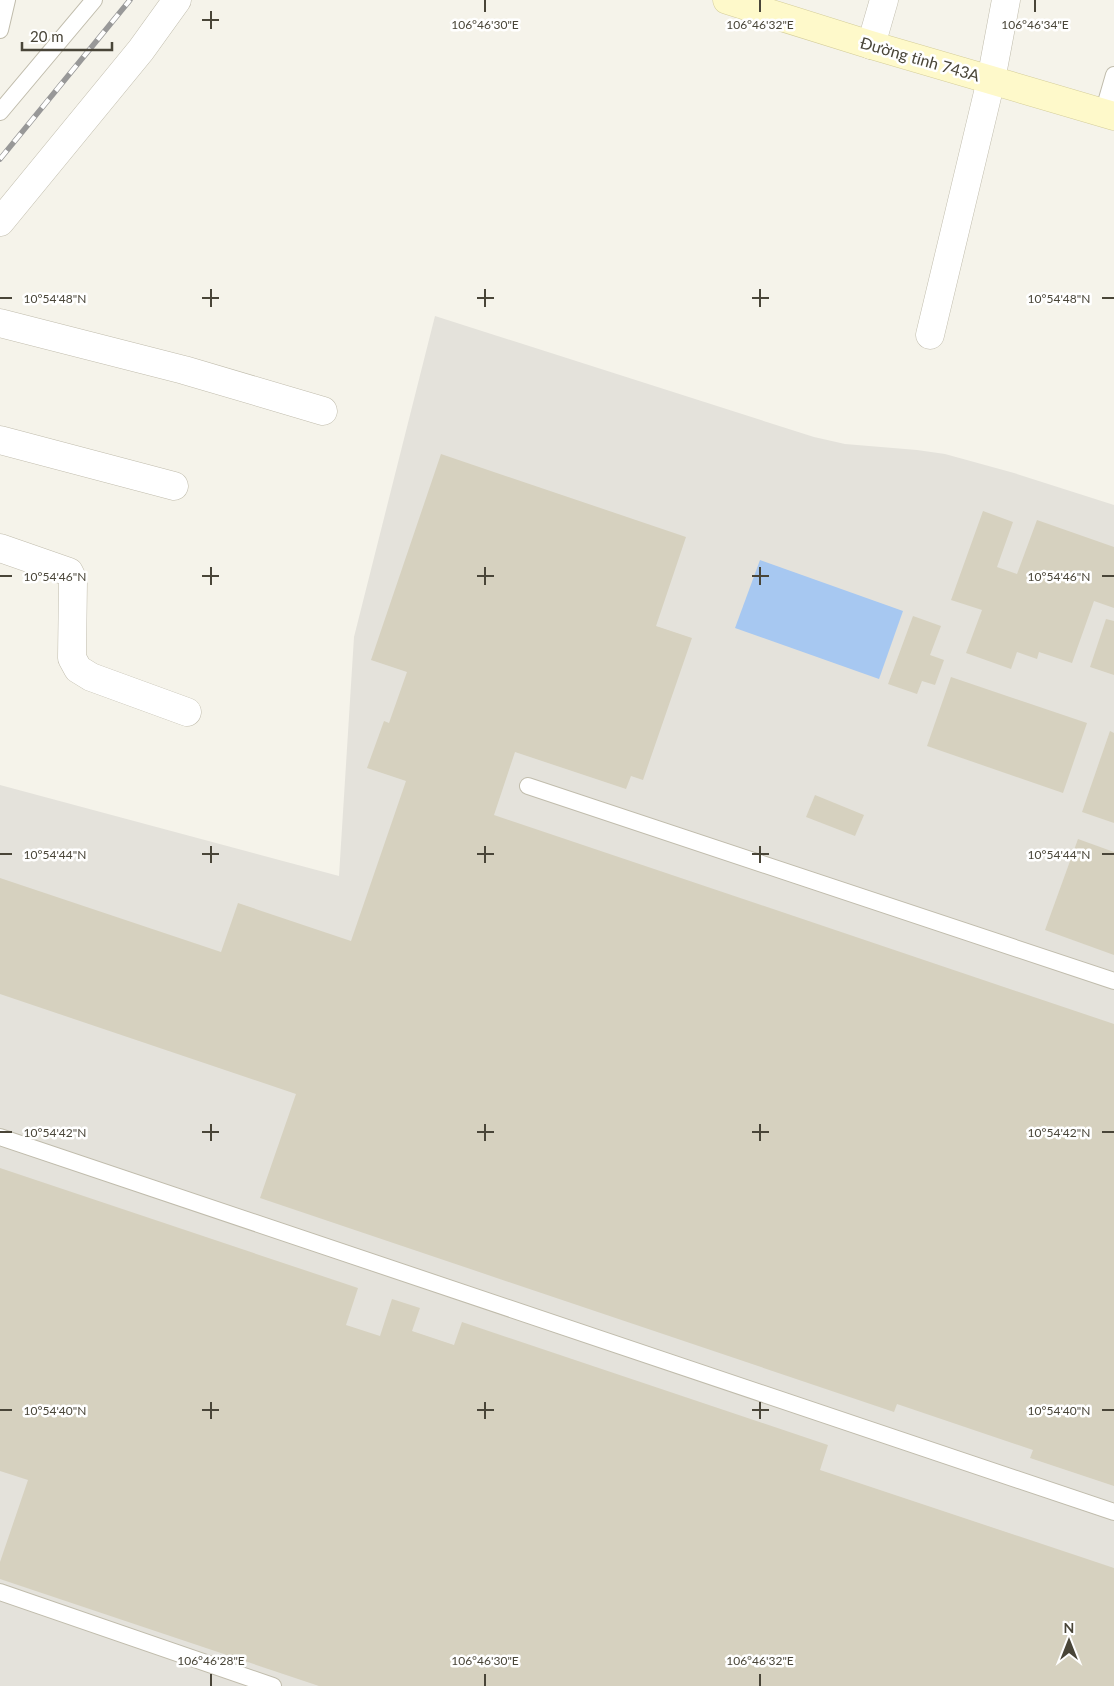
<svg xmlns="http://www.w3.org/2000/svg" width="1114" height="1686" font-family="Lato,sans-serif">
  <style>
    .industrial { fill: #e4e2db }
    .water { fill: #a7c8f1 }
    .building { fill: #d6d1bf }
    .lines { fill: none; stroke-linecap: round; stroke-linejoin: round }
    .service-casing { stroke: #c0bcac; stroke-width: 18 }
    .minor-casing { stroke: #c0bcac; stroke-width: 29 }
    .secondary-casing { stroke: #d4cd9a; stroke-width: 29 }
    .service { stroke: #fff; stroke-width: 16 }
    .minor { stroke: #fff; stroke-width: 28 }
    .secondary { stroke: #fef9ca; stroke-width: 28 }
    .rail-casing { stroke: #989898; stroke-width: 5.5 }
    .rail { stroke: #fff; stroke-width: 4; stroke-dasharray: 11; stroke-linecap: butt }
    .ticks { fill: none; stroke: #494538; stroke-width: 2 }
    .labels { text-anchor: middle; stroke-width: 5; stroke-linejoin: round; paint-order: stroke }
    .street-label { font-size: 16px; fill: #494538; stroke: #fff }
    .ticks-label { font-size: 12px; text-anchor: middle; fill: #494538; stroke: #fff; stroke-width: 5; stroke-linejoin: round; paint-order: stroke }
  </style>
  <rect width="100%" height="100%" fill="#f5f3ea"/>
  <path class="industrial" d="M435,316L814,437L845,444L917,450L945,454L1014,473L1114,505V1686H0V785L339,876L354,637Z"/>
  <path class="water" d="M760,560L903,611L879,679L735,628Z"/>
  <g class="building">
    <path d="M441,454L686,537L656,626L692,638L643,780L631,776L626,789L515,752L494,815L1114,1024V1486L1030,1458L1033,1450L897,1404L894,1412L260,1198L296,1094L0,994V878L221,952L238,903L351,941L406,781L367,768L384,721L389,723L407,672L371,660Z"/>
    <path d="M983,511L1013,522L997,567L1017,574L1037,520L1114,547V608L1094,601L1072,663L1039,652L1037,659L1017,652L1011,669L966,653L982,610L951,600Z"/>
    <path d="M913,616L941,626L930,655L944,660L935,685L922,681L917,694L888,684Z"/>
    <path d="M1106,619L1114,621V675L1090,667Z"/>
    <path d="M951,677L1087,723L1063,793L927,746Z"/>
    <path d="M1110,731L1114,733V823L1082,812Z"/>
    <path d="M815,795L864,815L855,836L806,817Z"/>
    <path d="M1078,839L1114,852V955L1045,930Z"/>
    <path d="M0,1168L358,1288L346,1325L380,1336L392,1299L420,1308L412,1331L454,1345L462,1322L828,1445L820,1470L1114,1568V1686H319L0,1579V1562L28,1480L0,1471Z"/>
  </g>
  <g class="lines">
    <g class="service-casing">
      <g id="service">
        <path d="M0,30L7,0"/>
        <path d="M0,112L94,0"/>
        <path d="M1103,113L1114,75"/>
        <path d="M528,786L1114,981"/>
        <path d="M0,1137L1114,1512"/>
        <path d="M0,1592L273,1686"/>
      </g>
    </g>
    <g class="minor-casing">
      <g id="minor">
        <path d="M871,45L884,0"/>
        <path d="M0,222L141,50L177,0"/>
        <path d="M0,323L184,370L323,411"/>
        <path d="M930,335L991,80L1006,0"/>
        <path d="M0,440L174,486"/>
        <path d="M0,548L69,572L73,580L72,658L78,669L91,677L187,712"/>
      </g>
    </g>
    <g class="secondary-casing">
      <path id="secondary" d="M727,0L871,45L1114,116"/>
    </g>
    <use href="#service" class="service"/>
    <use href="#minor" class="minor"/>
    <use href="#secondary" class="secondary"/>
    <g class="rail-casing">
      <path id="rail" d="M0,159L130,0"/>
    </g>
    <use href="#rail" class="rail"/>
  </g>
  <path class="ticks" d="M485,0V12M760,0V12M1035,0V12M211,11V29M202,20H219M211,289V307M485,289V307M760,289V307M0,298H12M202,298H219M477,298H494M752,298H769M1102,298H1114M211,567V585M485,567V585M760,567V585M0,576H12M202,576H219M477,576H494M752,576H769M1102,576H1114M211,846V863M485,846V863M760,846V863M0,854H12M202,854H219M477,854H494M752,854H769M1102,854H1114M211,1124V1141M485,1124V1141M760,1124V1141M0,1132H12M202,1132H219M477,1132H494M752,1132H769M1102,1132H1114M211,1402V1419M485,1402V1419M760,1402V1419M0,1410H12M202,1410H219M477,1410H494M752,1410H769M1102,1410H1114M211,1674V1686M485,1674V1686M760,1674V1686"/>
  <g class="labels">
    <g class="street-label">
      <text transform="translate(920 59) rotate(16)" y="6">Đường tỉnh 743A</text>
    </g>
  </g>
  <g class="ticks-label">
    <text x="485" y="29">106°46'30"E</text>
    <text x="760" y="29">106°46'32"E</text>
    <text x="1035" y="29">106°46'34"E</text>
    <text x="55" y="303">10°54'48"N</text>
    <text x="1059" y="303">10°54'48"N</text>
    <text x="55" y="581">10°54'46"N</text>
    <text x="1059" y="581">10°54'46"N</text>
    <text x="55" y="859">10°54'44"N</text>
    <text x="1059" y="859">10°54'44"N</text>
    <text x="55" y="1137">10°54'42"N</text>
    <text x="1059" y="1137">10°54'42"N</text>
    <text x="55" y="1415">10°54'40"N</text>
    <text x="1059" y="1415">10°54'40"N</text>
    <text x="211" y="1665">106°46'28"E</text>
    <text x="485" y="1665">106°46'30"E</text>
    <text x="760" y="1665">106°46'32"E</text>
  </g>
  <g transform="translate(1069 1641)" stroke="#ffffff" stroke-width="4" paint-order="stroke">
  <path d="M0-4L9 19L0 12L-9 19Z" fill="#494538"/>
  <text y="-8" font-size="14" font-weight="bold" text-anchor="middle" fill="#494538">N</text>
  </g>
  <path d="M22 42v8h90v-8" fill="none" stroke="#494538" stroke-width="2.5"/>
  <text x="30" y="42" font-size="15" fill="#494538" stroke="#ffffff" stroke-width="4" paint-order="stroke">20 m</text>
</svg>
